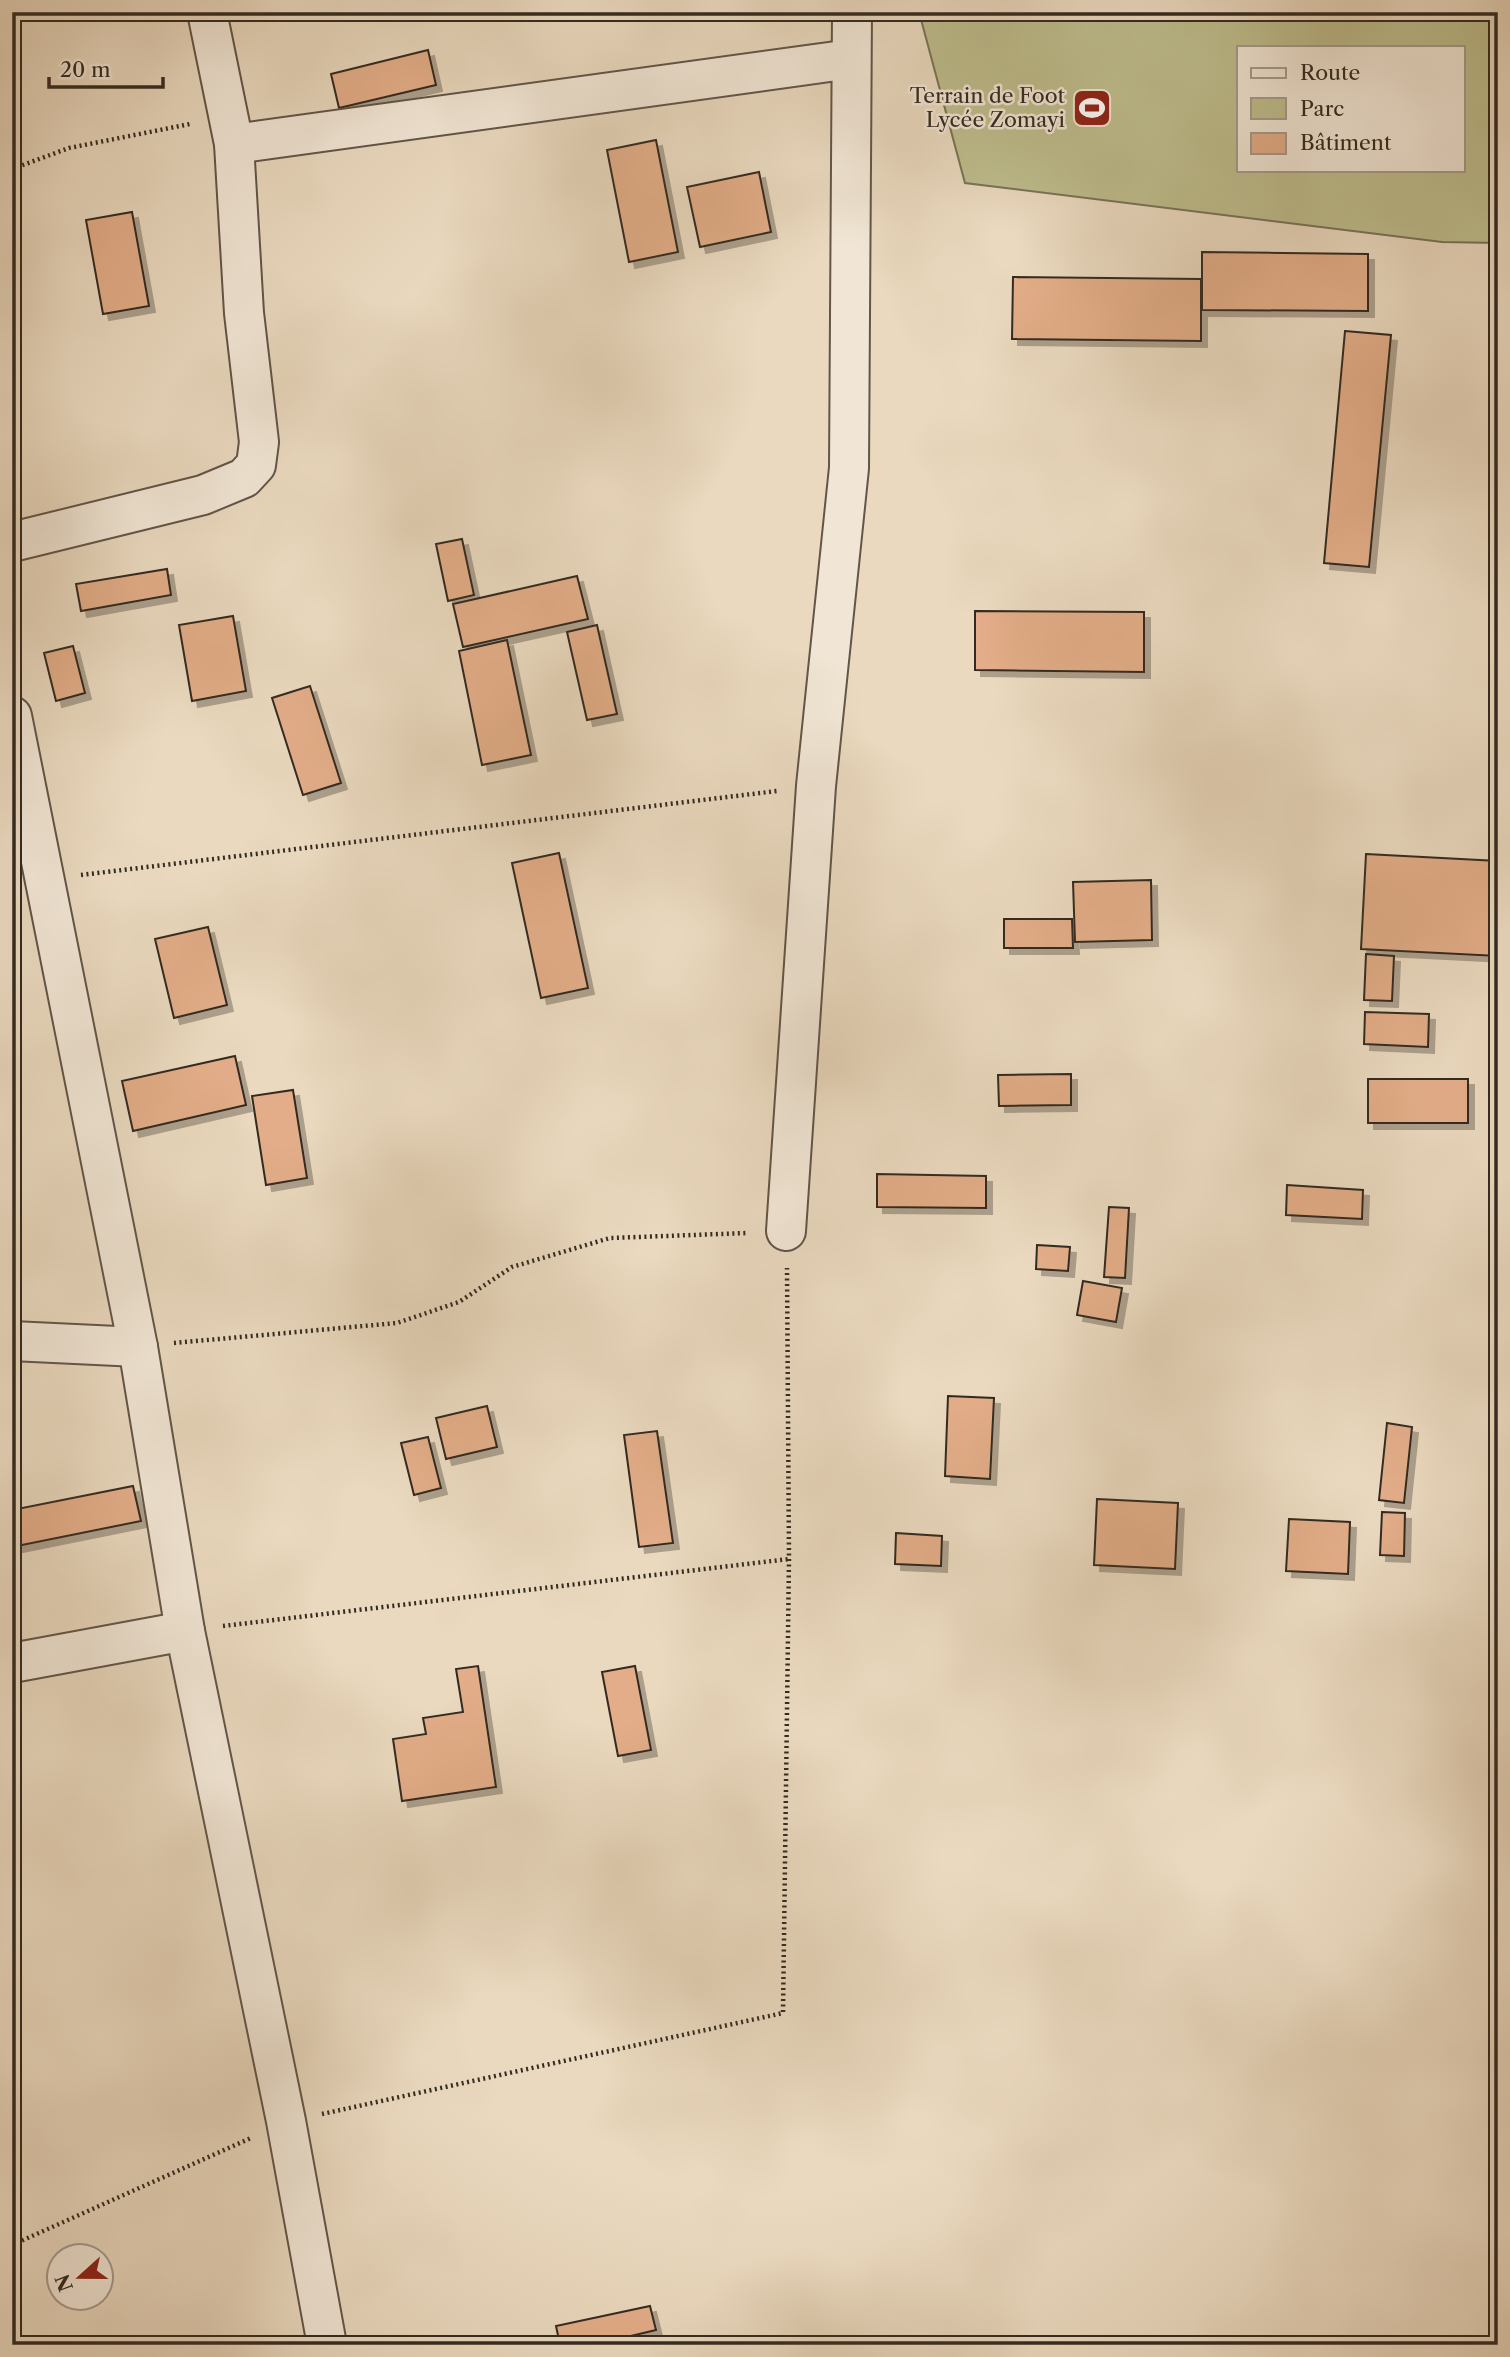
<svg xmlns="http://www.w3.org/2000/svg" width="1510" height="2357" font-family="'Libre Caslon Text',serif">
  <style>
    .green { fill: #bebd8d; stroke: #787457; stroke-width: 2; fill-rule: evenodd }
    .building { fill: #e2ad88; stroke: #332b21; stroke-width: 2; filter: url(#shadow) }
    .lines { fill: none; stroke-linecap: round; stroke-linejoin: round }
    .minor-casing { stroke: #615648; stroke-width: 42 }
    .path { stroke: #332b21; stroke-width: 4.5; stroke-dasharray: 2 3.5; stroke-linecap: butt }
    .minor { stroke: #f1e6d5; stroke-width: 38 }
    .labels { text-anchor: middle; stroke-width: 5; stroke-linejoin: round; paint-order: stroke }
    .poi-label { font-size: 21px; fill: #332b21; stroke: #f1e6d5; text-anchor: end }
  </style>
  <defs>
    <filter id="shadow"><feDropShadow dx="6" dy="6" stdDeviation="0" flood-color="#0004"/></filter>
  </defs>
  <rect width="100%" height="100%" fill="#ead9bf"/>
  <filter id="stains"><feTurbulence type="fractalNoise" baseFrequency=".00286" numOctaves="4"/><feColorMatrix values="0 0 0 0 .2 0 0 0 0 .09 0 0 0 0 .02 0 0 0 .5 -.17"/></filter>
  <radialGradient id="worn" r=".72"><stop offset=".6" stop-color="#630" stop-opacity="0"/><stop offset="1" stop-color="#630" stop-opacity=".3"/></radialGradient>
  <path class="green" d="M919,12H1498V243L1442,242L965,183ZM1239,47H1463V170H1239Z"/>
  <g class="building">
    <path d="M428,50L436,85L339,108L331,74Z"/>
    <path d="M656,140L678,252L629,262L607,150Z"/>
    <path d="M759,172L771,232L700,247L687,187Z"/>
    <path d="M132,212L149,306L103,314L86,220Z"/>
    <path d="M1202,252L1368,254V311L1202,310Z"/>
    <path d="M1013,277L1201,279V341L1012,339Z"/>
    <path d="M1345,331L1391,335L1369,567L1324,563Z"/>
    <path d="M462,539L474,595L448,601L436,544Z"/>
    <path d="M167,569L171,595L81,611L76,584Z"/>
    <path d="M577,576L588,619L463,647L453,604Z"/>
    <path d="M975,611L1144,612V672L975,670Z"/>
    <path d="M233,616L246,691L192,701L179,625Z"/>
    <path d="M597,625L617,714L587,720L567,632Z"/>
    <path d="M507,640L531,755L482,765L459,651Z"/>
    <path d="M73,646L85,693L56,701L44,653Z"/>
    <path d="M310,686L341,783L303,795L272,698Z"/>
    <path d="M559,853L588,988L541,998L512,863Z"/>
    <path d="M1366,854L1498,861V956L1361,949Z"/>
    <path d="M1151,880L1152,940L1075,942L1073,882Z"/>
    <path d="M1004,919H1072L1073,948H1004Z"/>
    <path d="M208,927L227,1005L174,1018L155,939Z"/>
    <path d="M1366,954L1394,956L1392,1001L1364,1000Z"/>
    <path d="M1365,1012L1429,1014L1428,1047L1364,1044Z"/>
    <path d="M235,1056L246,1105L133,1131L122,1081Z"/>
    <path d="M1071,1074V1105L999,1106L998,1075Z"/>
    <rect x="1368" y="1079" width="100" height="44"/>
    <path d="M293,1090L307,1178L266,1185L252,1096Z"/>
    <path d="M877,1174L986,1176V1208L877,1207Z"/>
    <path d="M1287,1185L1363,1190L1362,1219L1286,1215Z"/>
    <path d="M1109,1207L1129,1208L1125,1278L1104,1277Z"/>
    <path d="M1037,1245L1070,1247L1068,1271L1036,1269Z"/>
    <path d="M1083,1281L1122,1288L1116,1322L1077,1315Z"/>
    <path d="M948,1396L994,1398L990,1479L945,1476Z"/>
    <path d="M487,1406L497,1447L446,1459L436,1418Z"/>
    <path d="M1387,1423L1412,1427L1404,1503L1379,1500Z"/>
    <path d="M657,1431L673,1543L639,1547L624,1435Z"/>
    <path d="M428,1437L441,1488L414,1495L401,1443Z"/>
    <path d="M133,1486L141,1521L12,1547V1510Z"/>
    <path d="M1097,1499L1178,1503L1175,1569L1094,1565Z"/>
    <path d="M1382,1512L1405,1513L1404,1556L1380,1555Z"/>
    <path d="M1289,1519L1350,1522L1348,1574L1286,1571Z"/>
    <path d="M896,1533L942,1536L941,1566L895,1564Z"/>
    <path d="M478,1666L496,1787L402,1801L393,1739L426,1734L423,1718L463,1712L456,1669Z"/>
    <path d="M635,1666L651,1750L618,1756L602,1672Z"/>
    <path d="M650,2306L656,2330L593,2345H560L556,2326Z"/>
  </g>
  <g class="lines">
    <g class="minor-casing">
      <g id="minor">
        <path d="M234,144L851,59"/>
        <path d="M12,542L203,495L244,478L256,465L259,442L244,313L234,144L207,12"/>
        <path d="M12,716L138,1347L185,1631L286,2121L327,2345"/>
        <path d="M786,1231L816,786L849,468L852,12"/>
        <path d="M12,1341L138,1347"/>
        <path d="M12,1663L185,1631"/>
      </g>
    </g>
    <g class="path">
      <path d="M12,169L69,148L190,124"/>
      <path d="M81,875L777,791"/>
      <path d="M174,1343L397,1323L459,1302L512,1267L610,1238L748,1233"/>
      <path d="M223,1626L789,1559"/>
      <path d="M322,2114L783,2013L789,1559L787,1268"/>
      <path d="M12,2245L251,2138"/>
    </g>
    <use href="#minor" class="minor"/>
  </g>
  <defs>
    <g id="stadium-square" transform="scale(2.0125)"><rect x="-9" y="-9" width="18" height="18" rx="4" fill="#8f2418" stroke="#f1e6d5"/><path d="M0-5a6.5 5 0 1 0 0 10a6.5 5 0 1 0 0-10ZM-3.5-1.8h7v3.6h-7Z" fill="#fff"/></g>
  </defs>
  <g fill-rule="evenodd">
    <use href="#stadium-square" x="1092" y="108"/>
  </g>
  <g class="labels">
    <g class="poi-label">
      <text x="1065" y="103">Terrain de Foot<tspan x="1065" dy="24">Lycée Zomayi</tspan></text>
    </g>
  </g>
  <rect width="1510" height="2357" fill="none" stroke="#ead9bf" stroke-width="42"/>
  <rect x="14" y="14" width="1482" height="2329" fill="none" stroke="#332b21" stroke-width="3.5"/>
  <rect x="21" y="21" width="1468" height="2315" fill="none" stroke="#332b21" stroke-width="2"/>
  <rect x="1237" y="46" width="228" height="126" fill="#f1e6d5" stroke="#a59b8d" stroke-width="2"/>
  <rect x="1251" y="68" width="35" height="10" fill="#f1e6d5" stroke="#a59b8d" stroke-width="2"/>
  <text x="1300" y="80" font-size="21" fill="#332b21">Route</text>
  <rect x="1251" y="98" width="35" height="21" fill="#bebd8d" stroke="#a59b8d" stroke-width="2"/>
  <text x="1300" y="116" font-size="21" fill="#332b21">Parc</text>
  <rect x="1251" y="133" width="35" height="21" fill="#e2ad88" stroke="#a59b8d" stroke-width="2"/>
  <text x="1300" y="150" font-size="21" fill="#332b21">Bâtiment</text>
  <g transform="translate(80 2277) rotate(249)"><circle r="33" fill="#f1e6d5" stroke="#a59b8d" stroke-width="2"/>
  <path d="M0-5L12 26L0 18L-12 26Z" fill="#8f2418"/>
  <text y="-10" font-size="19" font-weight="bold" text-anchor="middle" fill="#332b21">N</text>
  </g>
  <path d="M49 77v10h114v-10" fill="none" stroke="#332b21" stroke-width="3.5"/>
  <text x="60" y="77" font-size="21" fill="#332b21" stroke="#f1e6d5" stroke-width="5" paint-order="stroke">20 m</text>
  <rect width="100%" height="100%" filter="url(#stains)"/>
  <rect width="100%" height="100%" fill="url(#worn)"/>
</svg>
